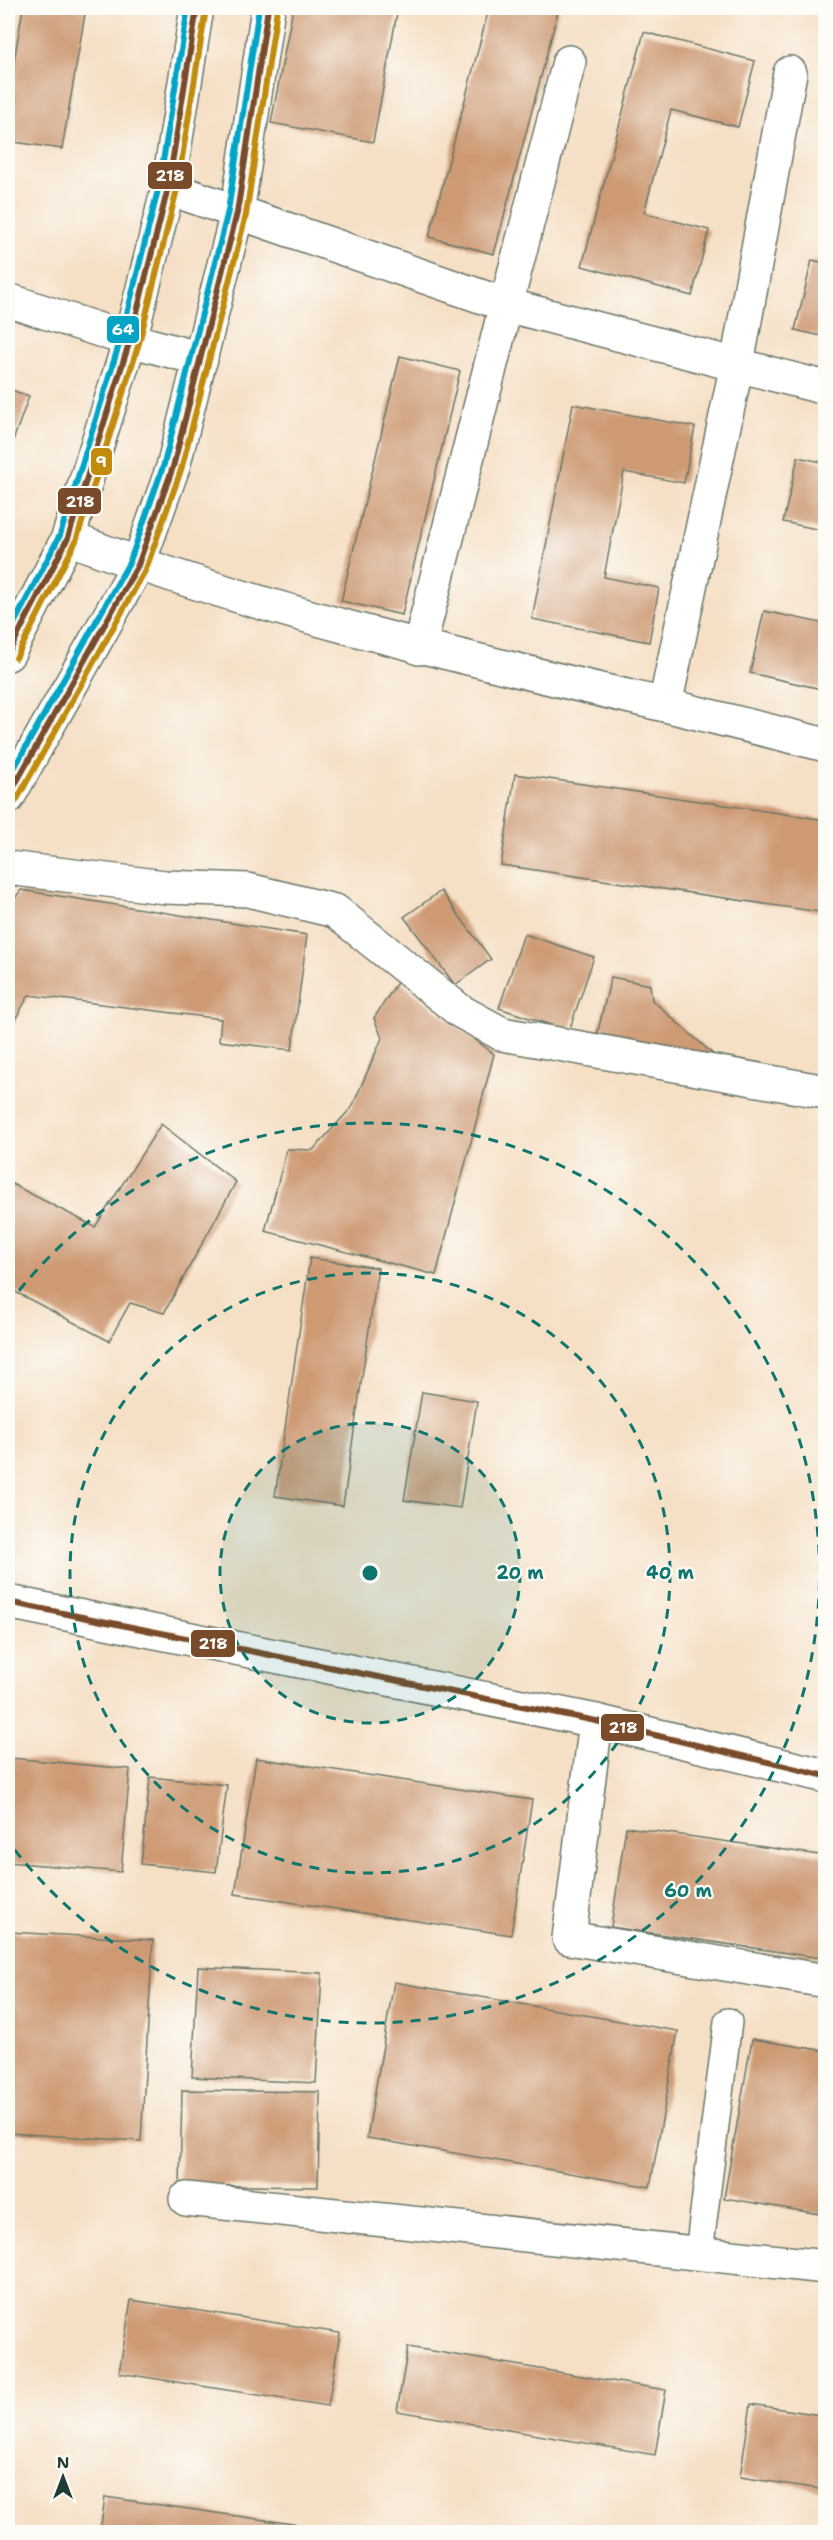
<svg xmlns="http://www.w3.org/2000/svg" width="833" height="2540" font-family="'Shantell Sans',sans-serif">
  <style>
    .building { fill: #cd9a73 }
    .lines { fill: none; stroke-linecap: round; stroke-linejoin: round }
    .service-casing { stroke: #6a7667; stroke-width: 30 }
    .minor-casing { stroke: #6a7667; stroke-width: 36 }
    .secondary-casing { stroke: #6a7667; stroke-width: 36 }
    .service { stroke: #fff; stroke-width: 27 }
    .minor { stroke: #fff; stroke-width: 33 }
    .secondary { stroke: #fff; stroke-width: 33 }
    .bus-1-casing { stroke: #fdfcf7; stroke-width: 10 }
    .bus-2-casing { stroke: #fdfcf7; stroke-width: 10 }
    .bus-3-casing { stroke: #fdfcf7; stroke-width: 10 }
    .bus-1 { stroke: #7a4b2a; stroke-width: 6 }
    .bus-2 { stroke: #c18c0d; stroke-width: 6 }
    .bus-3 { stroke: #02a4c6; stroke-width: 6 }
    .ring { fill: none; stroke: #0f766e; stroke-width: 3; stroke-dasharray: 10 8 }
    .centre { fill: #0f766e; stroke: #fdfcf7; stroke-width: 3 }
    .ring-label { font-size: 18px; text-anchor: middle; font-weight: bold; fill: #0f766e; stroke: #fdfcf7; stroke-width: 4.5; stroke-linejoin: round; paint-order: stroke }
    .line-badge { stroke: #fdfcf7; stroke-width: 2 }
    .badge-label { font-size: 16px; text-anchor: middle; font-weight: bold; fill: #fff }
  </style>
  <rect width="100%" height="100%" fill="#fdfcf7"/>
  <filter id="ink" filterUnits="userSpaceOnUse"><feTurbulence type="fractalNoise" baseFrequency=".0167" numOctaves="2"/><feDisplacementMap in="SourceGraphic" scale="12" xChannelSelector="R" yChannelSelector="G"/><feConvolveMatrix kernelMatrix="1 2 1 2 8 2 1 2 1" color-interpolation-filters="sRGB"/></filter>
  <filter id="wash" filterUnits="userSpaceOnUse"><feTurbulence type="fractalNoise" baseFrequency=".008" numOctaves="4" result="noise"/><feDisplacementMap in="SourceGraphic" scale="24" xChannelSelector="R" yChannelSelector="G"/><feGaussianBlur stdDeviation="1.35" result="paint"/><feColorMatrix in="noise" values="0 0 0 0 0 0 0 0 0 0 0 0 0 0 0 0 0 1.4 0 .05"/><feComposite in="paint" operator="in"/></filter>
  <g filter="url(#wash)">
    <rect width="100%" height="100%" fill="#f5dfc5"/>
    <g id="blocks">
      <g class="building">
        <path d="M23,8H86L62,149L8,141V97Z"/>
        <path d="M293,8H398L373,142L271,123Z"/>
        <path d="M489,8H559L494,254L429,237Z"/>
        <path d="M644,32L755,61L738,127L671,110L644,213L709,230L692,296L582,266Z"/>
        <path d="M812,260L826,263V337L795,330Z"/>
        <path d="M400,356L460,371L402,615L341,601Z"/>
        <path d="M8,389L29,396L8,455Z"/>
        <path d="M573,404L695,427L684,483L624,472L604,577L659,588L649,642L532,619Z"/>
        <path d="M798,457L826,463V531L783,522Z"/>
        <path d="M764,611L826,624V690L750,673Z"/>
        <path d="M515,774L826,820V913L501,865Z"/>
        <path d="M21,890L307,935L292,1050L219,1041L221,1019L29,995L8,1032V908Z"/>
        <path d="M441,891L491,959L455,985L404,917Z"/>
        <path d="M524,934L594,957L569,1031L499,1008Z"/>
        <path d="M611,977L650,985L652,1000L723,1063L596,1039Z"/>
        <path d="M398,981L494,1054L436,1275L265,1231L287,1149L313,1150L352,1107L382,1038L374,1018Z"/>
        <path d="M161,1124L236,1182L164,1313L130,1303L109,1341L8,1288V1182L95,1227Z"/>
        <path d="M310,1258L378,1268L343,1506L275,1496Z"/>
        <path d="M422,1392L477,1401L460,1508L404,1500Z"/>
        <path d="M10,1758L130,1769L121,1872L8,1862Z"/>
        <path d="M256,1758L532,1800L511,1935L235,1894Z"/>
        <path d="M150,1777L227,1785L216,1872L141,1864Z"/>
        <path d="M626,1827L826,1856V1929L821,1958L611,1927Z"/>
        <path d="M8,1932L153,1940L141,2141L8,2133Z"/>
        <path d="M198,1967L322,1973L316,2083L192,2077Z"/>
        <path d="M394,1982L678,2031L650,2187L367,2138Z"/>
        <path d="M752,2039L826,2051V2215L724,2198Z"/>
        <path d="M182,2090L320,2092L318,2187L180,2185Z"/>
        <path d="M131,2300L340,2333L328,2406L119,2373Z"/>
        <path d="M408,2347L666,2390L655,2455L397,2411Z"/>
        <path d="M751,2404L826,2416V2490L740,2477Z"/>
        <path d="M105,2497L314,2527L313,2532H100Z"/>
      </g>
    </g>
  </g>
  <g filter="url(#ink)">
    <use href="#blocks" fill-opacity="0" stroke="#6a7667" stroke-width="1.5"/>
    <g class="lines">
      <g class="service-casing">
        <path id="service" d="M699,2252L728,2022"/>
      </g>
      <g class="minor-casing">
        <g id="minor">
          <path d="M790,73L737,364L665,705L826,745"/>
          <path d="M168,188L506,305L569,62"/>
          <path d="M8,300L130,340L201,359"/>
          <path d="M68,538C262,612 464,658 665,705"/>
          <path d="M419,648L506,305L826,388"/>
          <path d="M8,868L165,887L248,890L335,911L460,1011L502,1034L826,1092"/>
          <path d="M596,1721L569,1938L826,1981"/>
          <path d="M186,2199L826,2267"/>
        </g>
      </g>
      <g class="secondary-casing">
        <g id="secondary">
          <path d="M8,654L68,538L130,340L168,188L197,8"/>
          <path d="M8,797L138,565L173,467L237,213L268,8"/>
          <path d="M8,1602L596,1721L826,1776"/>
        </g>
      </g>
      <use href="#service" class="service"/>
      <use href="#minor" class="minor"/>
      <use href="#secondary" class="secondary"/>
      <g class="bus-1-casing">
        <g id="bus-1">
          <path d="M8,654L68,538L130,340L168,188L197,8"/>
          <path d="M8,797L138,565L173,467L237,213L268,8"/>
          <path d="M8,1602L596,1721L826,1776"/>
        </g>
      </g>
      <g class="bus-2-casing">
        <g id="bus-2">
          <path d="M16,658L76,541L139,343L177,189L206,9"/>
          <path d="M16,801L146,569L181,470L246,215L277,9"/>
        </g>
      </g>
      <g class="bus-3-casing">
        <g id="bus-3">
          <path d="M8,635L60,535L121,338L159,186L188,8"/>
          <path d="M8,779L130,561L164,464L228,211L259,8"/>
        </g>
      </g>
      <use href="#bus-1" class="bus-1"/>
      <use href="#bus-2" class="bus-2"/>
      <use href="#bus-3" class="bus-3"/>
    </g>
  </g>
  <circle cx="370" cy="1573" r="150" fill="#0f766e" fill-opacity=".12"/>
  <g class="ring">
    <circle cx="370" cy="1573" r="150"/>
    <circle cx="370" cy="1573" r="300"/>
    <path d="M8 1305A450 450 0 1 1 8 1841"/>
  </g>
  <circle cx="370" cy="1573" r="9" class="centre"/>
  <g class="ring-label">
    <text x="520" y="1579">20 m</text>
    <text x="670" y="1579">40 m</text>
    <text x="688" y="1897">60 m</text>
  </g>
  <g class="line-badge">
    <rect x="147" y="161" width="46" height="29" rx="6" fill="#7a4b2a"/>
    <rect x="106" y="315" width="34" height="29" rx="6" fill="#02a4c6"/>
    <rect x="90" y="447" width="23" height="29" rx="6" fill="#c18c0d"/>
    <rect x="57" y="487" width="45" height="28" rx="6" fill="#7a4b2a"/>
    <rect x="190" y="1629" width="46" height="29" rx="6" fill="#7a4b2a"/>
    <rect x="600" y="1713" width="45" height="29" rx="6" fill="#7a4b2a"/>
  </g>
  <g class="badge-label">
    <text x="170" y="181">218</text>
    <text x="123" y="335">64</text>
    <text x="101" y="467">9</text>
    <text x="80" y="507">218</text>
    <text x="213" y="1649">218</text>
    <text x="623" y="1733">218</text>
  </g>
  <rect width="833" height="2540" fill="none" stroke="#fdfcf7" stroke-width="30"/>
  <g transform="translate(63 2477)" stroke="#fdfcf7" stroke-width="4.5" paint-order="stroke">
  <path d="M0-4.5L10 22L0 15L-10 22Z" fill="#1f3d34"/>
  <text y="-9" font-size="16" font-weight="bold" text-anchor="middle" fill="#1f3d34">N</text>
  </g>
</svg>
